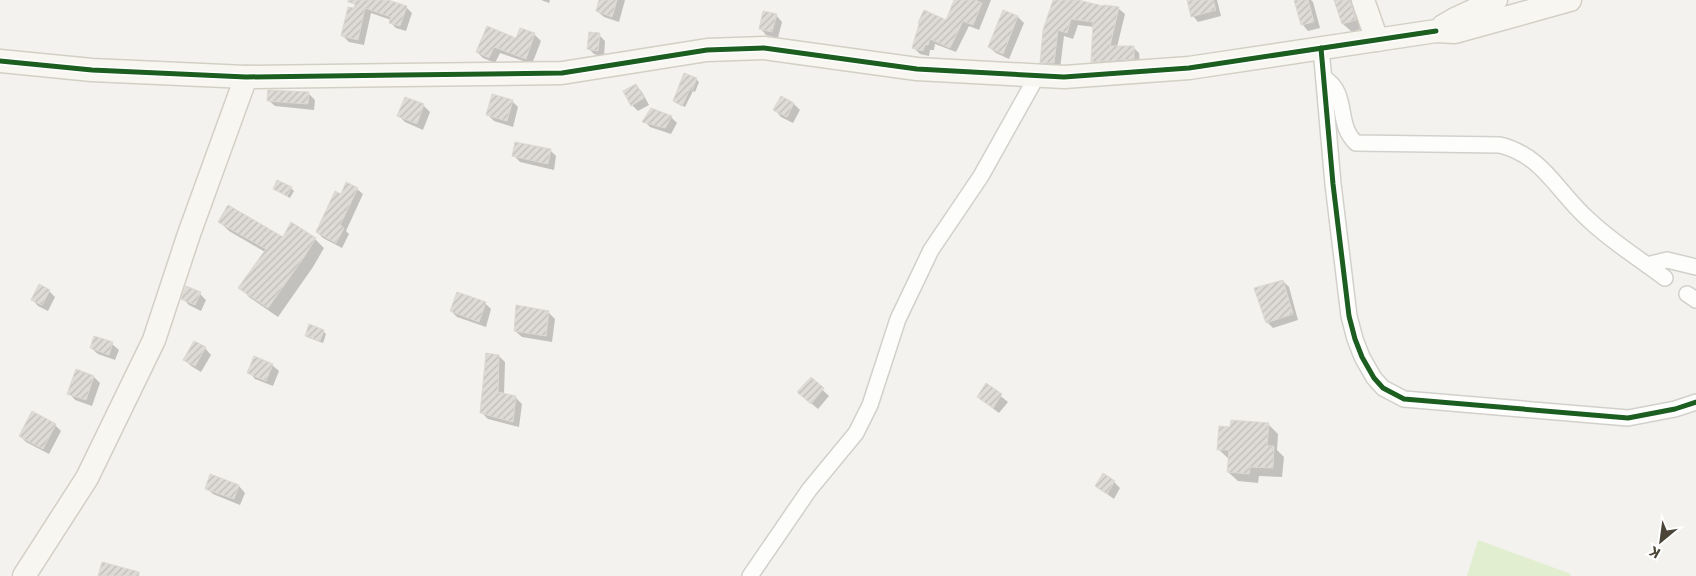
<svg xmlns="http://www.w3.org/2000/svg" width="1696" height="576" font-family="Commissioner,sans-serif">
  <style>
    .green { fill: #e1eecf }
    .shadow { fill: #0003 }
    .building { fill: url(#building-hatch); stroke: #dcd9d4 }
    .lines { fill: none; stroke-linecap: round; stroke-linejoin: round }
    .street-casing { stroke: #d2d0cb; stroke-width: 18 }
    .secondary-casing { stroke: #d3cfc5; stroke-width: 25 }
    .street { stroke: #fdfdfc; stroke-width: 15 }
    .secondary { stroke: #f7f6f1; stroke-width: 22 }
    .cycleway-casing { stroke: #fff; stroke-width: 8 }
    .cycleway { stroke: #1b5e20; stroke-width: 5 }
  </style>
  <defs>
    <pattern id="building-hatch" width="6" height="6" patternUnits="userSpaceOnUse" patternTransform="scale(1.25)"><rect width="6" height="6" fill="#dedbd6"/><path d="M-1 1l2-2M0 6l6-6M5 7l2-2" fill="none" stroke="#c0bdb8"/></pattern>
  </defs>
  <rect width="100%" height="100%" fill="#f4f2ee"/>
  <path class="green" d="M1478,540L1571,574L1570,576H1467Z"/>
  <g class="shadow">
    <path d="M358,0H384L406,7L412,13L406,31L396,28L390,22L391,20L371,13L364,45L349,42L343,36Z"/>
    <path d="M541,0H550L549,3Z"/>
    <path d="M601,0H625L619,22L604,17L597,11Z"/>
    <path d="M955,0H991L979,30L969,26L956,52L935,44L934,50H930L929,56L920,54L914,48L946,22Z"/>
    <path d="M1054,0H1076L1104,8H1118L1125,14L1117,47H1133L1139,53L1140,65L1099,68L1093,61L1094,27L1078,25L1073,39L1064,36L1060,69L1048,68L1042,62Z"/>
    <path d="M1188,0H1217L1221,16L1198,22L1193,16Z"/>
    <path d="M1295,0H1311L1313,2L1320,28L1308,31L1302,24Z"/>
    <path d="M1335,0H1357L1364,28L1352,32L1343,24Z"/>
    <path d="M1004,12L1018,17L1024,23L1009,59L996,53L989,47Z"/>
    <path d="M776,15L782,22L778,38L766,35L760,28Z"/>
    <path d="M534,34L541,41L532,64L500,53L495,63L483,58L477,52Z"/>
    <path d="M599,35L605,41L604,57L594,54L588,48Z"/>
    <path d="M696,79L699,82L695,92L693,91L685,107L677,103L674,101Z"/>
    <path d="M636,85L642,92L649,105L638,111L632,105Z"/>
    <path d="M309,94L315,100L314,110L275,106L268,100Z"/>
    <path d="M406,99L424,106L430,112L423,130L405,122L399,116Z"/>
    <path d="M512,101L518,107L513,127L494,121L488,115Z"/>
    <path d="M794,104L800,110L793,123L781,117L775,110Z"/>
    <path d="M671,117L677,123L671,134L650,127L644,121Z"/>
    <path d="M550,150L556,156L554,170L520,162L514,156Z"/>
    <path d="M291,188L294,191L290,198L274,189Z"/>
    <path d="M357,189L363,194L346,231L349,234L342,248L323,238L317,232L341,196Z"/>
    <path d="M219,221L283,238L315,239L324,248L313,267L278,317L249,297L240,287L265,252L229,231Z"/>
    <path d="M1283,281L1289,287L1298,320L1273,328L1267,322Z"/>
    <path d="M49,291L55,297L48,311L38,306L32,299Z"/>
    <path d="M200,294L206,300L201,311L189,305L183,299Z"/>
    <path d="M485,303L491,309L486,327L457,317L451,311Z"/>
    <path d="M517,307L549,313L555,319L552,342L522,337L515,331Z"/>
    <path d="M323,331L326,334L323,343L309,338L306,335Z"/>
    <path d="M112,344L119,350L115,360L98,354L91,348Z"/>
    <path d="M205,348L211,355L201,372L191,366L185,360Z"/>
    <path d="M499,356L505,362L504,395L516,398L522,404L519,427L488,419L481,412Z"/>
    <path d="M272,365L279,371L273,386L255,379L249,372Z"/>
    <path d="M77,371L94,377L100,383L92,406L75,400L69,393Z"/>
    <path d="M811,379L829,396L818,409L805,398Z"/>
    <path d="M987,385L1008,402L999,413L978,397Z"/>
    <path d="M1268,424L1278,434L1277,450L1284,457L1282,477L1259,476L1258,483L1238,481L1228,472L1229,459L1218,449L1232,428Z"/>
    <path d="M55,425L61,431L49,454L26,442L20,436Z"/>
    <path d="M211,476L239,486L245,493L240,505L213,494L206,488Z"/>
    <path d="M1114,482L1120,488L1114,499L1096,486Z"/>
  </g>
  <g class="building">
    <path d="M348,0H388L407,6L400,26L389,23L391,17L365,8L358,40L341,36L348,7L354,8L355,4L348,2Z"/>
    <path d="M599,0H617L612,17L596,11Z"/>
    <path d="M954,0H975L982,3L973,25L963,21L950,48L930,39L928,45H925L923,51L912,48L919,24L918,23L924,10L946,20Z"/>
    <path d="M1053,0H1078L1103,6L1104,5L1119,7L1110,46H1134V59L1091,62L1093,22L1071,19L1067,33L1058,30L1054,63H1040L1043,30Z"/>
    <path d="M1187,0H1213L1216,10L1191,17Z"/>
    <path d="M1294,0H1308L1314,22L1301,25Z"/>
    <path d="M1334,0H1350L1356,20L1342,24Z"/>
    <path d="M1003,10L1018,16L1003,54L988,47Z"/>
    <path d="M763,11L777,14L772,32L759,29Z"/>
    <path d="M487,26L516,38L520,28L535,33L526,59L494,47L489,58L476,52Z"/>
    <path d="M589,32L600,33L598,51L587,49Z"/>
    <path d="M684,73L697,78L692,90L690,89L682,106L673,101Z"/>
    <path d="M636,84L644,98L631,106L623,91Z"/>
    <path d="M268,90L309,92L308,104L267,101Z"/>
    <path d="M492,94L513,100L507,121L486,115Z"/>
    <path d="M781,96L794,103L787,117L773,110Z"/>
    <path d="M405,97L424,104L417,124L397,116Z"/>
    <path d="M651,108L672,116L665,128L642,122Z"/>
    <path d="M515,142L551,149L548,164L512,156Z"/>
    <path d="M277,180L292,187L287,196L273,189Z"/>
    <path d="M346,182L358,188L340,225L344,228L336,243L316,232L335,191L341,194Z"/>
    <path d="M228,205L283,237L291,222L316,238L304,257L268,308L238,288L266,249L218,222Z"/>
    <path d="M1283,280L1293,314L1266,323L1254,288Z"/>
    <path d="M39,284L50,290L42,305L31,300Z"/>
    <path d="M186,286L201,292L195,305L181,299Z"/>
    <path d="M457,292L486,302L479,322L450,311Z"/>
    <path d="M516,305L549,311L546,336L514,331Z"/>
    <path d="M309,324L324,330L320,341L305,336Z"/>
    <path d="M94,336L113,342L109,355L90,348Z"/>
    <path d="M194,341L206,347L195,366L183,360Z"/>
    <path d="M486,353L499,355L498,392L516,396L513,422L480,413Z"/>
    <path d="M254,356L273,364L266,381L247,373Z"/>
    <path d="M76,369L94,376L86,400L67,394Z"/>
    <path d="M811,377L824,388L811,404L797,392Z"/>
    <path d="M986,383L1002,394L993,408L977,397Z"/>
    <path d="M32,411L56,424L43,449L19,436Z"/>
    <path d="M1231,420L1269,423L1267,446H1274L1273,468L1250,467L1249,474L1227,472L1229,450H1217L1219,426L1230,427Z"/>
    <path d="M1103,473L1115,481L1107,494L1095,486Z"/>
    <path d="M210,474L239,485L234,499L205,489Z"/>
    <path d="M102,562L139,572V576H98Z"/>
  </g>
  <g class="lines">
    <g class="street-casing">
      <g id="street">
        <path d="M1321,48L1333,184L1349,316L1355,339L1362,357L1374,378L1383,388L1404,399L1628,418L1675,409L1696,402"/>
        <path d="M1324,78C1350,94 1335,124 1356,143L1500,145C1544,156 1557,192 1589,220C1612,242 1640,259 1665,278"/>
        <path d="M1647,265L1667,260L1696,267"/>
        <path d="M1687,294L1696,300"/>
        <path d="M750,576L809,490L856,433L870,405L898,319L931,250L981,176L1037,76"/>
      </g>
    </g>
    <g class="secondary-casing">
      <g id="secondary">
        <path d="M1363,0L1377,40"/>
        <path d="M1443,26L1455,19L1496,0"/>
        <path d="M0,61L92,70L246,77L401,75L562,73L707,50L764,48L917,69L1064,77L1189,68L1436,31L1455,32L1570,0"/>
        <path d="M24,576L87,478L154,340L189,234L246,77"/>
      </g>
    </g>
    <use href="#street" class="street"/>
    <use href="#secondary" class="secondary"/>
    <g class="cycleway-casing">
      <g id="cycleway">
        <path d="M1321,48L1333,184L1349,316L1355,339L1362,357L1374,378L1383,388L1404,399L1628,418L1675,409L1696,402"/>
        <path d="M0,61L92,70L246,77L401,75L562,73L707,50L764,48L917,69L1064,77L1189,68L1436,31"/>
      </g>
    </g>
    <use href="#cycleway" class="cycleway"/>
  </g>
  <g transform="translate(1661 541) rotate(209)" stroke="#ffffff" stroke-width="4" paint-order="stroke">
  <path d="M0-4L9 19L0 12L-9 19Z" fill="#4b4439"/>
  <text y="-8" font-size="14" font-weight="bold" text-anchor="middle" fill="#4b4439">K</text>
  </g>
</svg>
